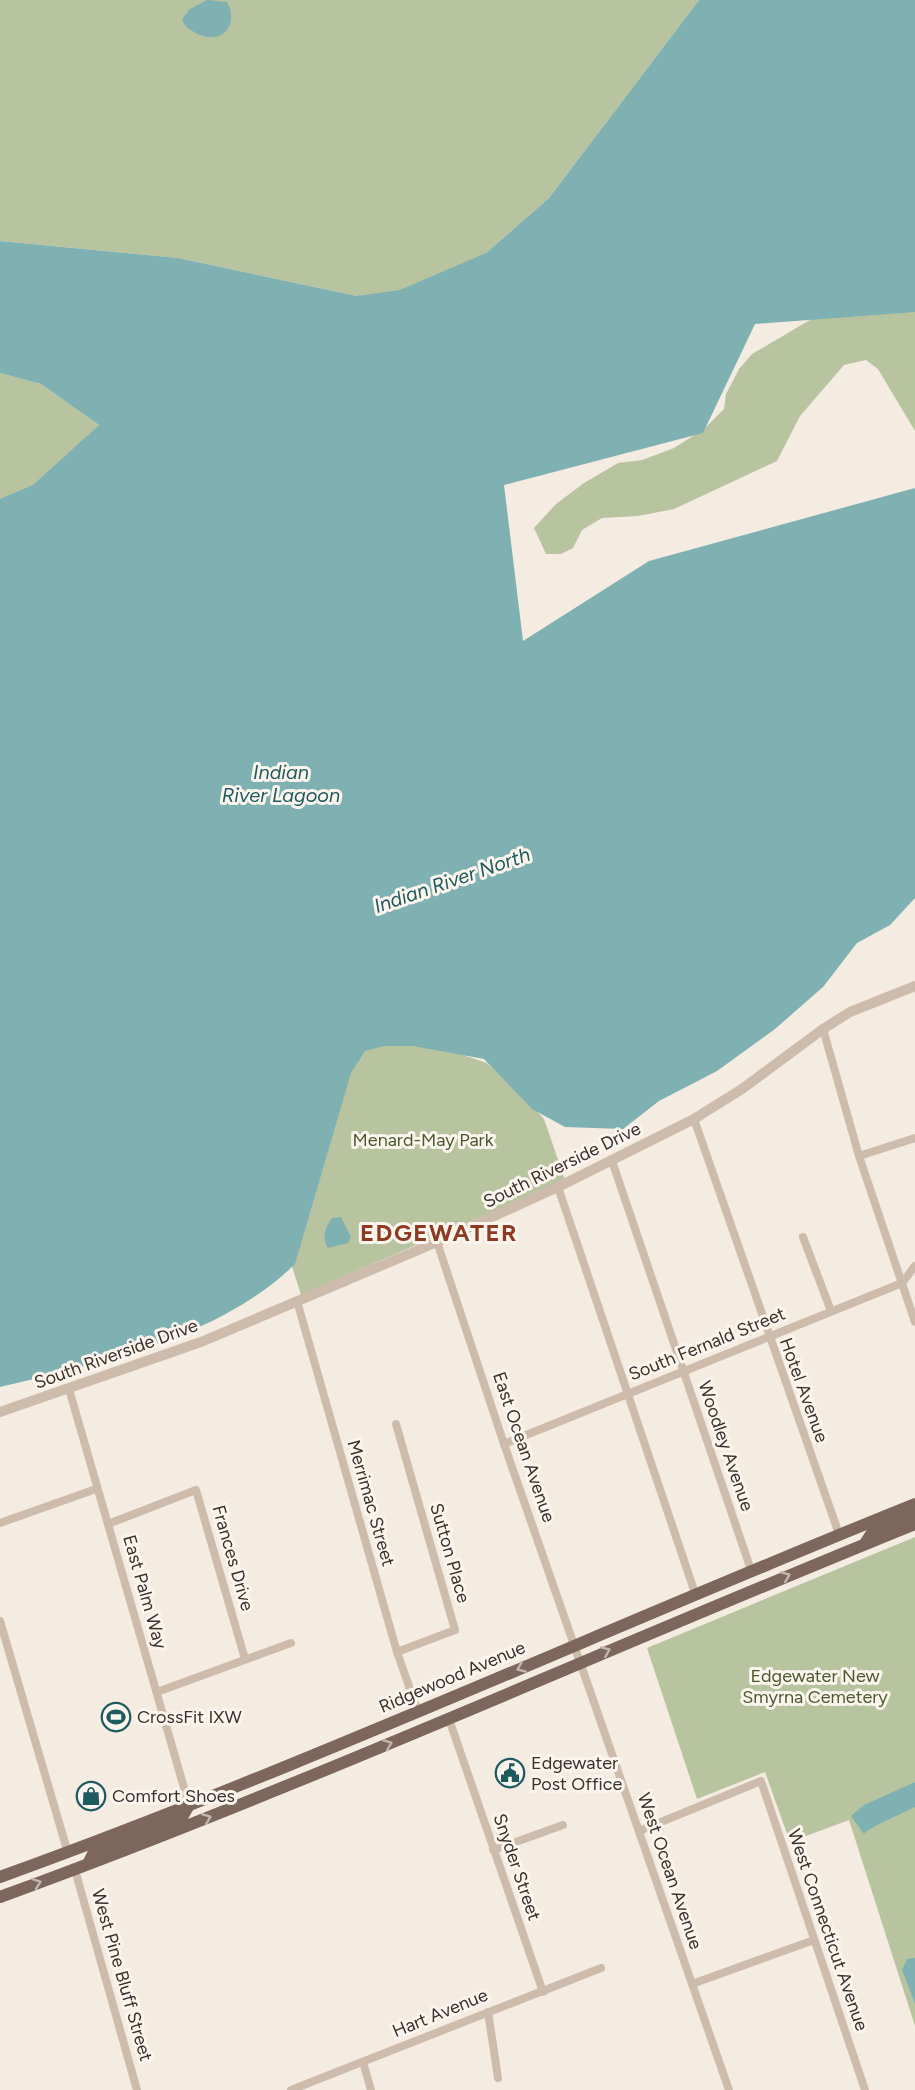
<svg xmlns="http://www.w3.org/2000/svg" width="915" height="2090" font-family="Figtree,sans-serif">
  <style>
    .green { fill: #b8c4a0 }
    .water { fill: #7fb0b2 }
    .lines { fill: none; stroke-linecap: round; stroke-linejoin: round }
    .minor { stroke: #cdbbac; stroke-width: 8 }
    .tertiary { stroke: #cdbbac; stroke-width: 10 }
    .primary { stroke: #7d675c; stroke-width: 12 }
    .oneway { stroke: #c2b5ac }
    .labels { text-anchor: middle; stroke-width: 6; stroke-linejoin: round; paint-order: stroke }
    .park-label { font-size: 18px; fill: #4a5a2e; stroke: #fbf5ee }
    .street-label { font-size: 18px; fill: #3b302b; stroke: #fbf5ee }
    .poi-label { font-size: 18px; fill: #3b302b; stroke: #fbf5ee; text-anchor: start }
    .water-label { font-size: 20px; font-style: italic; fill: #1f5a5e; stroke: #fbf5ee }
    .district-label { font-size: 24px; font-weight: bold; letter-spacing: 1.5px; fill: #8c3b22; stroke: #fbf5ee }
  </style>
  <rect width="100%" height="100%" fill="#f4ebe1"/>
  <g class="green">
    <path d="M0,0H699L549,198L486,253L432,293L357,296L178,258L0,241Z"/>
    <path d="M915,303V431L878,369L866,360L844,365L800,416L777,461L674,509L638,516L602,518L582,530L573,548L561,554H546L534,528L556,504L584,483L618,463L642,460L674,448L704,429L724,409L726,394L739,369L752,354L815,317Z"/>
    <path d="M0,373L41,384L99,425L46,474L42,484L0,506Z"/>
    <path d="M406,1036L487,1063L529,1102L544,1119L565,1180L301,1295L290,1260L309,1064Z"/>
    <path d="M915,1537V2026L849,1820L790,1842L765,1772L697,1799L647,1648Z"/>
  </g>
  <g class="water">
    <path d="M207,0L227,2C240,25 221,48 194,32C187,28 185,27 182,19L190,9Z"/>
    <path d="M699,0H915V312L755,324L703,433L504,485L523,641L649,561L915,488V898L890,925L857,943L823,987L775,1029L717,1071L659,1101L623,1129L565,1127L532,1109L484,1059L413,1046H384L365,1051L351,1073L295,1264C221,1337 99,1363 0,1387V499L33,485L99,425L41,384L0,373V241L178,258L357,296L400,290L486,253L549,198Z"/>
    <path d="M341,1217L351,1237L348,1243L328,1248C321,1237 325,1228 332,1218Z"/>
    <path d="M915,1782V1807C904,1813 869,1827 864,1834L851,1816L864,1805Z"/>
    <path d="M915,1958V2004L902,1970L907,1959Z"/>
  </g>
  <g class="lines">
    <g class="minor">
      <path d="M823,1029L859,1156L915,1322"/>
      <path d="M694,1119L839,1534"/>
      <path d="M859,1156L915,1138"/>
      <path d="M612,1161L751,1570"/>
      <path d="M558,1187L695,1593"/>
      <path d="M803,1237L831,1311"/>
      <path d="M437,1242L504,1444L729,2090"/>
      <path d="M297,1301L397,1652L418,1712"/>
      <path d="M69,1389L189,1805"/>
      <path d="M396,1424L455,1630L397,1652"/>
      <path d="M504,1444L902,1283L915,1266"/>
      <path d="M0,1523L96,1489"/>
      <path d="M108,1524L196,1490L245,1659"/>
      <path d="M0,1621L68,1853"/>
      <path d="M157,1692L291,1643"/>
      <path d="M449,1719L543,1992"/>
      <path d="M639,1831L761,1781L865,2090"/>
      <path d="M493,1850L563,1825"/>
      <path d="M75,1870L137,2090"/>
      <path d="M692,1984L814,1940"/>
      <path d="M488,2012L498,2078"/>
      <path d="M363,2062L371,2090"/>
      <path d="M291,2090L601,1968"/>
    </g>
    <path class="tertiary" d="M0,1412L201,1342L437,1242L558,1187L694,1119L742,1089L823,1029L850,1012L915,986"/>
    <g class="primary">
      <path d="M865,1544L873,1531L915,1514"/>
      <path d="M88,1864L94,1852L181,1819L189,1805"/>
      <path d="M0,1877C310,1765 609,1627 915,1504"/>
      <path d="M0,1897C310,1784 610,1647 915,1524"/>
    </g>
  </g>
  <defs><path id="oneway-chevron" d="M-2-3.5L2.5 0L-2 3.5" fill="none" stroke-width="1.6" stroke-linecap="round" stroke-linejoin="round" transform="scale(1.5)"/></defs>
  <g class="oneway">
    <use href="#oneway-chevron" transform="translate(786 1576) rotate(-22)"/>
    <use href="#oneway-chevron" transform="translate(606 1651) rotate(-23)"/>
    <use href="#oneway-chevron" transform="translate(521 1668) rotate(157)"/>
    <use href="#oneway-chevron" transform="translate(388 1744) rotate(-22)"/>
    <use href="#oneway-chevron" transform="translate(207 1818) rotate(-22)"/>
    <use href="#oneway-chevron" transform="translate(37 1883) rotate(-20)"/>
  </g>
  <defs>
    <g id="stadium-ring" transform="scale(1.5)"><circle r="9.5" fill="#fbf5ee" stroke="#1f5a5e" stroke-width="1.5"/><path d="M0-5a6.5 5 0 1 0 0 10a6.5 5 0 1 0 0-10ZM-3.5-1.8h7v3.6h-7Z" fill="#1f5a5e"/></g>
    <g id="civic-ring" transform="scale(1.5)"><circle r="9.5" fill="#fbf5ee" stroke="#1f5a5e" stroke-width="1.5"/><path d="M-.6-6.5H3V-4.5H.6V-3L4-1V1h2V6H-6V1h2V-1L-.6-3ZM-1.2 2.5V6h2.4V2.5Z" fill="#1f5a5e"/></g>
    <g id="shop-ring" transform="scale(1.5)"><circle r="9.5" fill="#fbf5ee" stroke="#1f5a5e" stroke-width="1.5"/><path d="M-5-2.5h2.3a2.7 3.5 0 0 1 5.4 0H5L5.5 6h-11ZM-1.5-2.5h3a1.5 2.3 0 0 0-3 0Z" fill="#1f5a5e"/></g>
  </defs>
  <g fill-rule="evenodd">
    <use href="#stadium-ring" x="116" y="1717"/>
    <use href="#civic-ring" x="510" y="1773"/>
    <use href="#shop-ring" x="91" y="1796"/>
  </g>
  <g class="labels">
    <g class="park-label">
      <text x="423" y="1146">Menard-May Park</text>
      <text x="815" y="1682">Edgewater New<tspan x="815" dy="21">Smyrna Cemetery</tspan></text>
    </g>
    <g class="street-label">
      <text transform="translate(562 1165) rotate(-26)" y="6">South Riverside Drive</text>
      <text transform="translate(707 1344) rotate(-22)" y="6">South Fernald Street</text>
      <text transform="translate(116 1354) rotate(-20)" y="6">South Riverside Drive</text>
      <text transform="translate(804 1390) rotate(70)" y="6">Hotel Avenue</text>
      <text transform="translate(726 1446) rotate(71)" y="6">Woodley Avenue</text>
      <text transform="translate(524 1447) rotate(71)" y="6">East Ocean Avenue</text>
      <text transform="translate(371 1503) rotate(74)" y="6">Merrimac Street</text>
      <text transform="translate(450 1553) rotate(74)" y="6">Sutton Place</text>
      <text transform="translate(233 1558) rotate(74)" y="6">Frances Drive</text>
      <text transform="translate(145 1592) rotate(74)" y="6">East Palm Way</text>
      <text transform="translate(452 1677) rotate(-23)" y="6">Ridgewood Avenue</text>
      <text transform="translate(517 1867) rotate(71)" y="6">Snyder Street</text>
      <text transform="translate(670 1871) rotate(71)" y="6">West Ocean Avenue</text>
      <text transform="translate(828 1930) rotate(71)" y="6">West Connecticut Avenue</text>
      <text transform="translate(122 1975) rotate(74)" y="6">West Pine Bluff Street</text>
      <text transform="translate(440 2013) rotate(-22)" y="6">Hart Avenue</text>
    </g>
    <g class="poi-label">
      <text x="137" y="1723">CrossFit IXW</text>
      <text x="531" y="1769">Edgewater<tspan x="531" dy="21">Post Office</tspan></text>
      <text x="112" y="1802">Comfort Shoes</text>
    </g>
    <g class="water-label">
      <text x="281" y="779">Indian<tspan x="281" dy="23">River Lagoon</tspan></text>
      <text transform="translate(452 880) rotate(-19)" y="7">Indian River North</text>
    </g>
    <g class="district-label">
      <text x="439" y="1241">EDGEWATER</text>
    </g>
  </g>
</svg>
